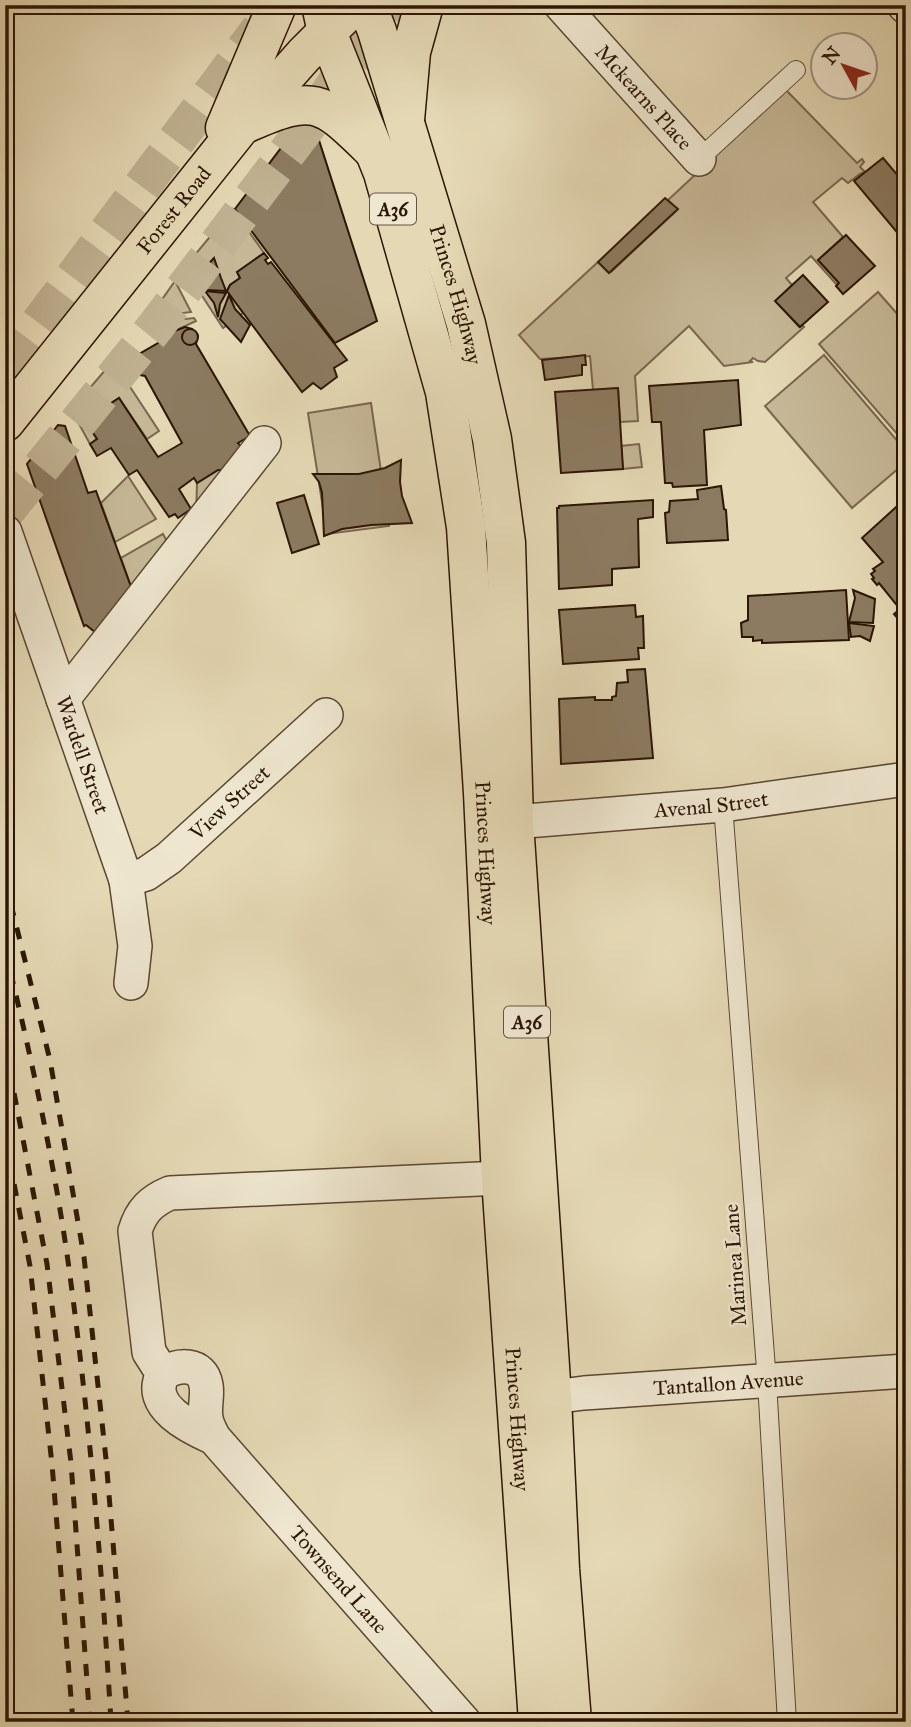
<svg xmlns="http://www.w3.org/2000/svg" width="911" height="1727" font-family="'IM FELL Great Primer',serif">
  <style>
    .green { fill: #c6b897; stroke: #79674e; stroke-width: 2 }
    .building { fill: #8c7b61; stroke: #2c1605; stroke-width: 2 }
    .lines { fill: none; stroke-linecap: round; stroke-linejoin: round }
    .highway-tunnel { stroke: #c0b292; stroke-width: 38; stroke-dasharray: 38 19; stroke-linecap: butt }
    .lane-casing { stroke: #5a4731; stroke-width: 20 }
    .street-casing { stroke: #5a4731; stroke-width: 36 }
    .primary-casing { stroke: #2c1605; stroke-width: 41 }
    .highway-casing { stroke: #2c1605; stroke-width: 41 }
    .lane { stroke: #eee6cf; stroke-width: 18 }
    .street { stroke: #eee6cf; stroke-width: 33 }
    .primary { stroke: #e5d9b5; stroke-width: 38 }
    .highway { stroke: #e5d9b5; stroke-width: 38 }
    .rail { stroke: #2c1605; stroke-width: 5; stroke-dasharray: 12 12; stroke-linecap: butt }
    .labels { text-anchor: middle; stroke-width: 5; stroke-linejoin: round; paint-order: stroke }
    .shield { fill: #eee6cf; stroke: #665442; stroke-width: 2 }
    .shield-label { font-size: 19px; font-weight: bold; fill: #2c1605 }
    .street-label { font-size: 21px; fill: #2c1605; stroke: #eee6cf }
  </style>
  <rect width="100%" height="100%" fill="#e5d9b5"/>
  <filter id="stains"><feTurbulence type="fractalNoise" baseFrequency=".00286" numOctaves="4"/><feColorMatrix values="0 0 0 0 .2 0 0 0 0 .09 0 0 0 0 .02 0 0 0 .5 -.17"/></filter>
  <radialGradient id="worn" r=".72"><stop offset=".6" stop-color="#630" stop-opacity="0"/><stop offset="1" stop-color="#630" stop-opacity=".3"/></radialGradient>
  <g class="green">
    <path d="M786,90L857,163L862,159L864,162L860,167L865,172L860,174L848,183L842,178L813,202L843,237L818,260L839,283L837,285L811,256L786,278L792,285L776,301L799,327L802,325L804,327L765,362L758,361L753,358L750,361L753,362L724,366L689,326L635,376L638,421L620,422L618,388L593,390L590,356L540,359L519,335L598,262L608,272H611L677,210L668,200Z"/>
    <path d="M233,209L264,253L237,272L240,278L230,285L227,291L243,313L223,328L184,268Z"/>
    <path d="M175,281L191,312L161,316L156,308Z"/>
    <path d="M878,292L906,324V429L898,435L819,344Z"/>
    <path d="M194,318L196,321L172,332L170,336L164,334L158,322Z"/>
    <path d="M824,355L906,451V462L852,508L765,406Z"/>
    <path d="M113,361L159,431L147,439L119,398L105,407L104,405L99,408L94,407L88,412L84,420L97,439L90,444L74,415L88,399V390Z"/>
    <path d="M371,403L389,526L327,534L308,413Z"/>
    <path d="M639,444L642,467L623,469L621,446Z"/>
    <path d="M218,470H228L196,517L197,483Z"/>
    <path d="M128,476L156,519L115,542L101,503Z"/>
    <path d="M163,534L170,547L134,595L121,558Z"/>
  </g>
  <g class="building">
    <path d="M5,113H13L14,133L5,134Z"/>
    <path d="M296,128L316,131L377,321L335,343L235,209Z"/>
    <path d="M883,158L906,185V243L854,181Z"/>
    <path d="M665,198L678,209L609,273L598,262Z"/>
    <path d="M846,235L875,266L843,294L836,286L839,283L818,260Z"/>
    <path d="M264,253L268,258L265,260L268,264L271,262L347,360L334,368L337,377L321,389L313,383L302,392L227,291L230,285L240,278L237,272Z"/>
    <path d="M214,258L221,278L226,291L205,290L204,279L197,271L204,269Z"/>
    <path d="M803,275L828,302L800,327L775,301Z"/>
    <path d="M205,291L226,293L220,304L218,317L214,303Z"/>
    <path d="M229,295L235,309L250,325L241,342L220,319Z"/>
    <path d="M185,327L192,329L198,336L196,344L250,436L238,443L241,447L228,470H218L197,483L194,478L179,489L191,509L178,518L175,514L169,517L137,470L129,475L111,448L97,456L90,444L97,439L84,419L88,412L94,407L99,408L104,405L105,407L119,398L158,457L182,443L145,376L135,374L130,367L134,357L170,336L172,332Z"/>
    <circle cx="190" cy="337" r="8"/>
    <path d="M585,355L586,365H582V375L545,380L542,360Z"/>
    <path d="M738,380L741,425L704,430L707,485L673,487L672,483H665L661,422H652L649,386Z"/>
    <path d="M618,388L623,469L561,473L555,392Z"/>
    <path d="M58,425L65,426L88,493L96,491L134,595L100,636L86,625L84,626L27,464Z"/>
    <path d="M401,460L400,482L402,496L412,523L371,525L342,529L324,536L322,493L319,482L313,474H359L385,468Z"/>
    <path d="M721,486L724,509L726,510L728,540L667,543L665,513L669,512L670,501L698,499L697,490Z"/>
    <path d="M304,495L319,544L292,553L277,503Z"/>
    <path d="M905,499L906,500V628L894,614L900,609L879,583L877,585L872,579L874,578L871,574L875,571L873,569L883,562L862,538Z"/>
    <path d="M653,500V517L638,519L639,567L612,569V585L559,589L557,508H559V506Z"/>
    <path d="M846,590L849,640L762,643V640L753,641V637H742L741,623L748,620V596Z"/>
    <path d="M853,590L875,599L873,623L849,622L855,598Z"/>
    <path d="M635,605L636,617L643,616L644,648H638L639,659L563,664L559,610Z"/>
    <path d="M849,623L874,626L870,641L860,636L851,637Z"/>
    <path d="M645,669L653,758L561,764L559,699L595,697V700H612V697L616,696L617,683L628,682L627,670Z"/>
  </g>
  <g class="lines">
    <g class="highway-tunnel">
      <path d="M5,369L260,29"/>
      <path d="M5,512L156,326L310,122L388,5"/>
    </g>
    <g class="lane-casing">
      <g id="lane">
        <path d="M699,159L796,70"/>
        <path d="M723,805L767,1382L787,1722"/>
      </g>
    </g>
    <g class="street-casing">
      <g id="street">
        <path id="s1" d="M561,5L699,159"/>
        <path d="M904,5L906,7"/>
        <path id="s2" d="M5,532L126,880L135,946L131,983"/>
        <path d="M63,699L264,443"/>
        <path id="s3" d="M514,822L723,805L906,779"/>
        <path id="s4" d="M126,880L146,874L169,858L326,715"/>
        <path d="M163,1374L149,1352L135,1231C141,1211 151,1201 170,1193L501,1178"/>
        <path id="s5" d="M552,1397L584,1393L906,1371"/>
        <path id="s6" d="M214,1438C191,1428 145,1406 163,1374C178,1364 202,1362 206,1385C208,1396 204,1407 206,1418C207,1425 211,1432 214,1438L464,1722"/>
      </g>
    </g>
    <g class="primary-casing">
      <g id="primary">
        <path d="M405,120L411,52L424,5"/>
        <path d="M247,123C317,92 322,101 375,152"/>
        <path d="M225,128L277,5"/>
        <path id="s7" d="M5,422L242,125L304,55L354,5"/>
      </g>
    </g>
    <g class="highway-casing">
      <g id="highway">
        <path id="s8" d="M321,5L327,32L383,173L445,392L466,527L483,793L501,1178L538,1722"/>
        <path id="s9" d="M367,5L377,31L466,324L492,439L506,543L514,822L552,1397L560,1569L572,1722"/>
      </g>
    </g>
    <use href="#lane" class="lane"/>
    <use href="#street" class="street"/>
    <use href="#primary" class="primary"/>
    <use href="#highway" class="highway"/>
    <g class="rail">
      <path d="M5,881L50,1060L84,1257L106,1459L128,1722"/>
      <path d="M5,949C30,1052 53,1156 68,1261C89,1414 102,1568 111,1722"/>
      <path d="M5,1046L47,1264L71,1463L90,1722"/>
      <path d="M5,1137L30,1266L52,1464L73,1722"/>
    </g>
  </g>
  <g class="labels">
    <g class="shield">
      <rect x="370" y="193.5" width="46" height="31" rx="5"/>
      <rect x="504" y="1006.5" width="46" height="31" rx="5"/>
    </g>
    <g class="shield-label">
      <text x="393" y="216">A36</text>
      <text x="527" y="1029">A36</text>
    </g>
    <g class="street-label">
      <text dy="7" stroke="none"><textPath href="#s1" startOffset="124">Mckearns Place</textPath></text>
      <text dy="7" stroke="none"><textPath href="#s7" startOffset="271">Forest Road</textPath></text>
      <text dy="7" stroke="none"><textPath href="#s9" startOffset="303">Princes Highway</textPath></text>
      <text dy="7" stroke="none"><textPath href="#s2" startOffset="236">Wardell Street</textPath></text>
      <text dy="7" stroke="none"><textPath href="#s4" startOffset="131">View Street</textPath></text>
      <text dy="7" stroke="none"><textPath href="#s3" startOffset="198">Avenal Street</textPath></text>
      <text dy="7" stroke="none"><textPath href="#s8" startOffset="870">Princes Highway</textPath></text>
      <text transform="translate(735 1265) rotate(-94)" y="7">Marinea Lane</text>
      <text dy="7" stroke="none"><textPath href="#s5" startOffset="177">Tantallon Avenue</textPath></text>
      <text dy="7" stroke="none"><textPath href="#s8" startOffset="1437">Princes Highway</textPath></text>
      <text dy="7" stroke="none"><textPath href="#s6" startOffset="390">Townsend Lane</textPath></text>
    </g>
  </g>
  <rect width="911" height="1727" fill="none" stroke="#e5d9b5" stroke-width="28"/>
  <rect x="7" y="7" width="897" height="1713" fill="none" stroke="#2c1605" stroke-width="3.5"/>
  <rect x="14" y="14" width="883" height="1699" fill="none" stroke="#2c1605" stroke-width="2"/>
  <g transform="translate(844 66) rotate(310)"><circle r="33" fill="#eee6cf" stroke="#a0937e" stroke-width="2"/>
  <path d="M0-5L12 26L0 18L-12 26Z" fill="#8f2418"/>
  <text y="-10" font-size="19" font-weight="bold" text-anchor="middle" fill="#2c1605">N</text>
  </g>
  <rect width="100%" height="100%" filter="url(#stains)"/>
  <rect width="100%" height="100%" fill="url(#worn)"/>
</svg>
